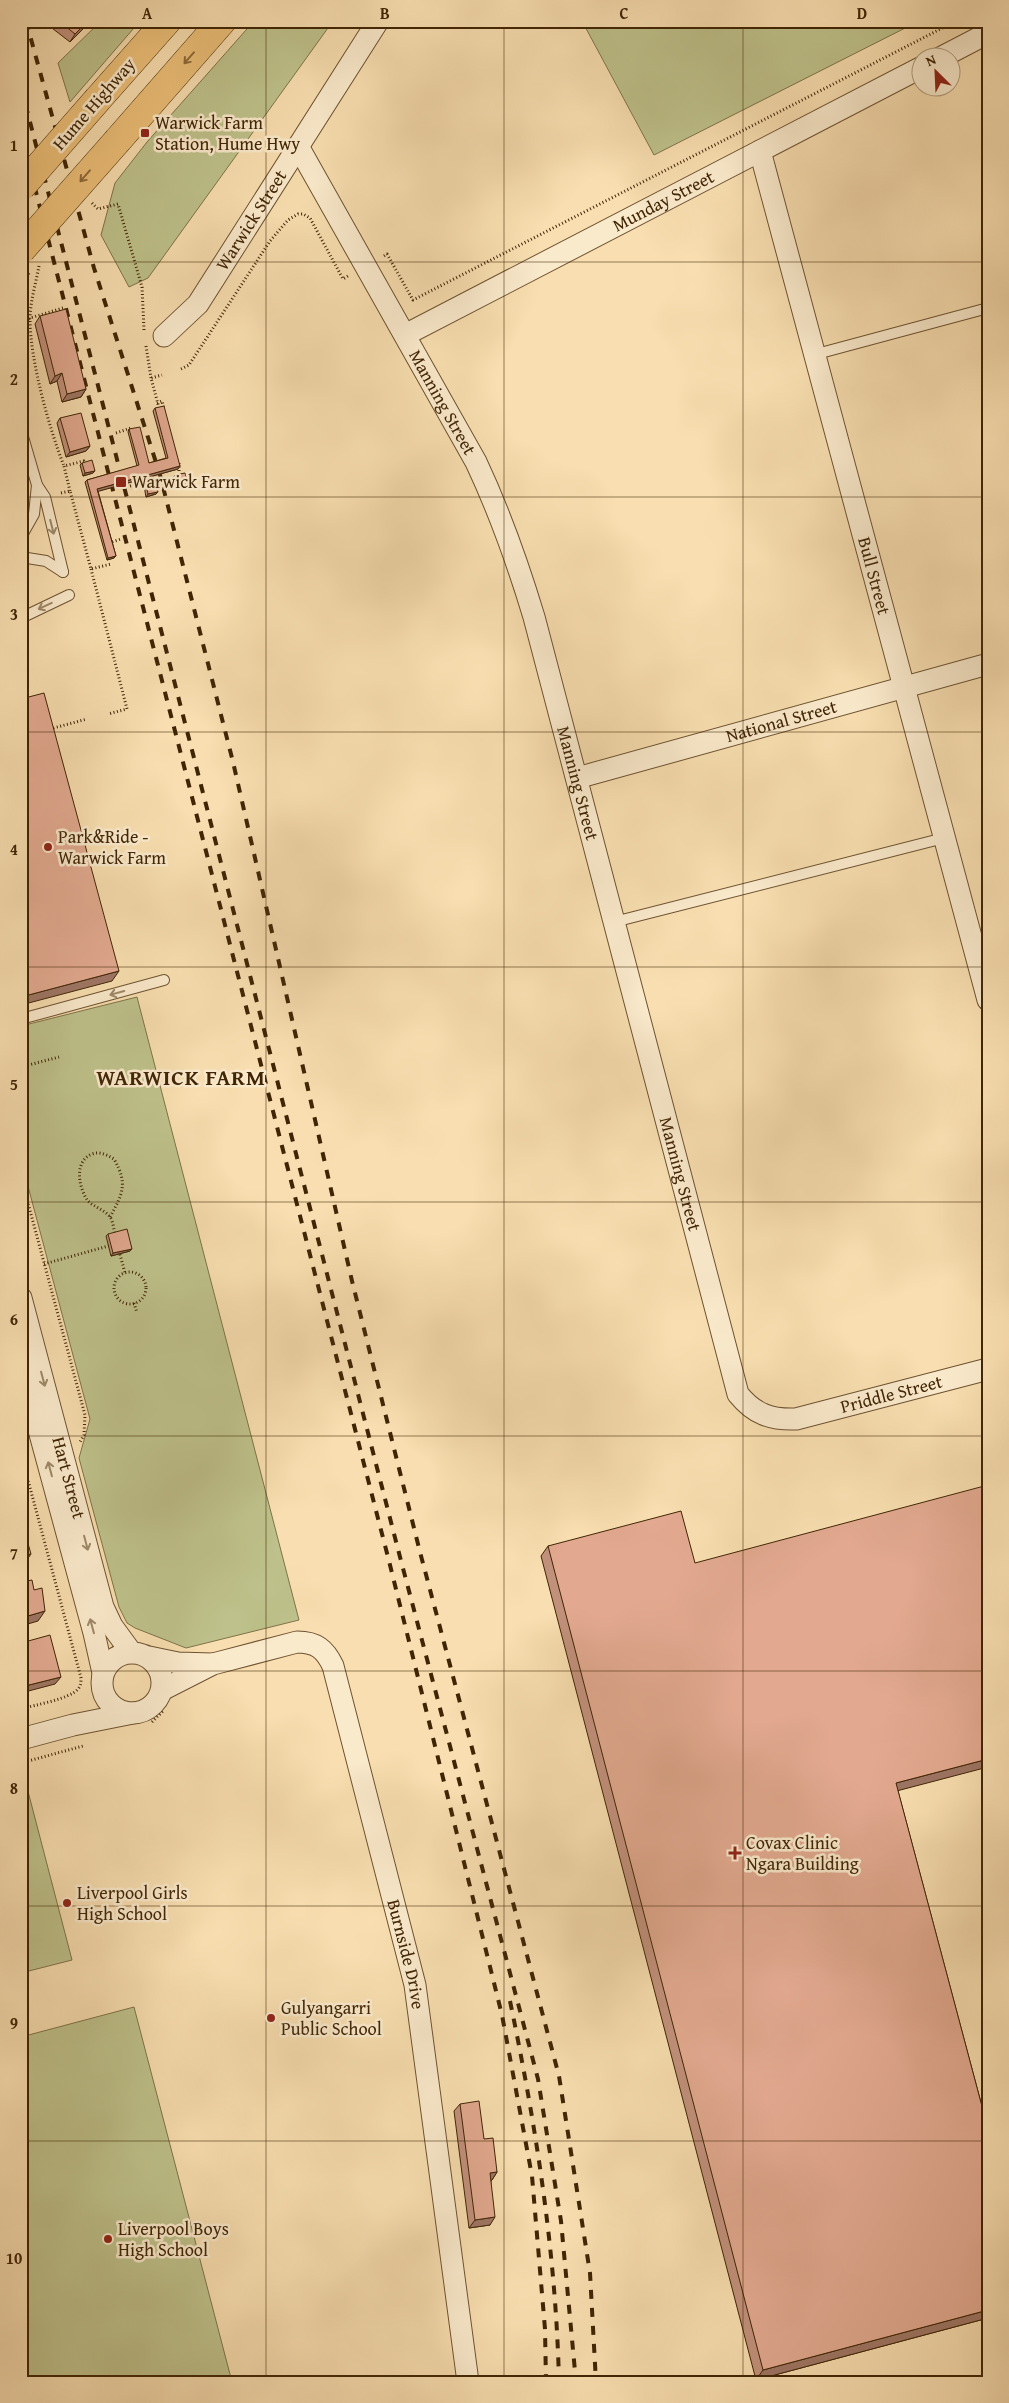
<svg xmlns="http://www.w3.org/2000/svg" width="1009" height="2403" font-family="'Gentium Book Plus',serif">
  <style>
    .green { fill: #bec18b; stroke: #7f7348 }
    .lines { fill: none; stroke-linecap: round; stroke-linejoin: round }
    .lane-casing { stroke: #6e5330; stroke-width: 12 }
    .street-casing { stroke: #6e5330; stroke-width: 23 }
    .highway-casing { stroke: #402505; stroke-width: 29 }
    .path { stroke: #402505; stroke-width: 3; stroke-dasharray: 1 2.5; stroke-linecap: butt }
    .lane { stroke: #faeacc; stroke-width: 10 }
    .street { stroke: #faeacc; stroke-width: 21 }
    .highway { stroke: #ecbf78; stroke-width: 28 }
    .rail { stroke: #402505; stroke-width: 4; stroke-dasharray: 9 9; stroke-linecap: butt }
    .highway-bridge-casing { stroke: #402505; stroke-width: 29; stroke-linecap: butt }
    .highway-bridge { stroke: #ecbf78; stroke-width: 28 }
    .wall { fill: #c2917c; stroke: #402505 }
    .shaded-wall { fill: #9e7665; stroke: #402505 }
    .building { fill: #e2a990; stroke: #402505 }
    .oneway { stroke: #8d6a39 }
    .oneway2 { stroke: #9d8868 }
    .grid { fill: none; stroke: #402505; stroke-width: 1; stroke-opacity: 0.55 }
    .poi-dot { fill: #8f2418; stroke: #faeacc; stroke-width: 2 }
    .labels { text-anchor: middle; stroke-width: 5; stroke-linejoin: round; paint-order: stroke }
    .street-label { font-size: 18px; fill: #402505; stroke: #faeacc }
    .poi-label { font-size: 18px; fill: #402505; stroke: #faeacc; text-anchor: start }
    .district-label { font-size: 22px; font-weight: bold; letter-spacing: 1px; fill: #402505; stroke: #faeacc }
    .neatline { fill: none; stroke: #402505; stroke-width: 2 }
    .grid-label { font-size: 16px; text-anchor: middle; font-weight: bold; fill: #402505 }
  </style>
  <rect width="100%" height="100%" fill="#f8deb0"/>
  <filter id="stains"><feTurbulence type="fractalNoise" baseFrequency=".004" numOctaves="4"/><feColorMatrix values="0 0 0 0 .2 0 0 0 0 .09 0 0 0 0 .02 0 0 0 .5 -.17"/></filter>
  <radialGradient id="worn" r=".72"><stop offset=".6" stop-color="#630" stop-opacity="0"/><stop offset="1" stop-color="#630" stop-opacity=".3"/></radialGradient>
  <g class="green">
    <path d="M101,21H140L70,102L58,63Z"/>
    <path d="M254,21H333L148,278L129,287L101,235L115,183L147,142Z"/>
    <path d="M582,21H919L654,155Z"/>
    <path d="M137,997L299,1620L186,1648L135,1628L127,1623L119,1607L79,1458L90,1419L21,1160V1026Z"/>
    <path d="M21,1776H24L72,1960L21,1973Z"/>
    <path d="M134,2007L232,2382H21V2037Z"/>
  </g>
  <g class="lines">
    <g class="lane-casing">
      <g id="lane">
        <path d="M813,355L988,308"/>
        <path d="M21,430L37,485L45,497L63,572"/>
        <path d="M21,537L34,514L37,485"/>
        <path d="M21,557L46,561L63,572"/>
        <path d="M21,618L69,595"/>
        <path d="M614,922L944,838"/>
        <path d="M21,1019L164,980"/>
      </g>
    </g>
    <g class="street-casing">
      <g id="street">
        <path d="M940,58L988,33"/>
        <path id="s1" d="M299,148L476,462C500,513 518,564 534,617L738,1394C754,1414 771,1420 796,1419L988,1369"/>
        <path id="s2" d="M760,151L988,1000"/>
        <path id="s3" d="M405,335L922,67"/>
        <path id="s4" d="M164,336L198,304L378,21"/>
        <path id="s5" d="M577,778L988,664"/>
        <path id="s6" d="M21,1298L103,1607L112,1626L131,1652"/>
        <path d="M21,1364L94,1633L103,1673"/>
        <circle cx="132" cy="1683" r="30"/>
        <path d="M149,1657L178,1663L212,1664"/>
        <path id="s7" d="M162,1690L213,1664L297,1642C316,1642 325,1649 333,1666L415,1985L468,2382"/>
        <path d="M21,1739L73,1725L133,1713"/>
      </g>
    </g>
    <g class="highway-casing">
      <g id="highway">
        <path d="M98,99L167,21"/>
        <path d="M118,140L222,21"/>
      </g>
    </g>
    <g class="path">
      <path d="M92,203L98,209L118,204L142,287L144,330"/>
      <path d="M384,256L387,254L413,300L956,21"/>
      <path d="M39,266C36,283 30,302 30,319C30,360 49,428 64,466"/>
      <path d="M21,281L30,272"/>
      <path d="M21,326L30,318L63,308"/>
      <path d="M146,346L151,378"/>
      <path d="M181,369L189,365L270,241L288,220L298,214H303L310,218L343,279L348,276"/>
      <path d="M157,403L162,401L164,409"/>
      <path d="M159,408L151,378L162,375"/>
      <path d="M116,433L131,428L132,431"/>
      <path d="M179,463V477"/>
      <path d="M146,474L149,487"/>
      <path d="M130,486L145,482L146,486"/>
      <path d="M70,491L64,466L84,461L86,466"/>
      <path d="M61,493L70,491L91,569L111,564"/>
      <path d="M109,543L121,539"/>
      <path d="M91,569L127,709L108,714"/>
      <path d="M50,729L87,719"/>
      <path d="M21,1067L59,1057"/>
      <path d="M21,1177L85,1415L84,1435L80,1442"/>
      <path d="M110,1217C123,1193 128,1184 114,1159C107,1155 100,1151 92,1154C74,1161 78,1187 88,1201C94,1207 105,1210 110,1217C113,1221 114,1230 115,1235"/>
      <path d="M119,1251L125,1273"/>
      <path d="M44,1264L112,1245"/>
      <circle cx="130" cy="1288" r="16"/>
      <path d="M134,1303L137,1313"/>
      <path d="M21,1454L81,1678C81,1682 81,1686 78,1689C70,1699 34,1705 21,1709"/>
      <path d="M152,1722L164,1710"/>
      <path d="M21,1763L83,1746"/>
    </g>
    <use href="#lane" class="lane"/>
    <use href="#street" class="street"/>
    <use href="#highway" class="highway"/>
    <g class="rail">
      <path d="M26,21L94,268L160,475L233,762L352,1281L420,1552L559,2076L590,2273L596,2382"/>
      <path d="M21,87L400,1557L538,2079L561,2221L576,2382"/>
      <path d="M21,134L389,1561L502,2015L532,2176L545,2329L546,2382"/>
      <path d="M510,2001C536,2126 556,2253 559,2382"/>
    </g>
    <g class="highway-bridge-casing">
      <g id="highway-bridge">
        <path d="M21,187L98,99"/>
        <path d="M21,250L118,140"/>
      </g>
    </g>
    <use href="#highway-bridge" class="highway-bridge"/>
  </g>
  <g class="wall">
    <path d="M47,21H91L70,42L48,25Z"/>
    <path d="M40,316L86,389L81,397L62,402L57,381L50,384L35,324Z"/>
    <path d="M155,408L180,466L178,469L98,491L116,556L114,558L107,560L85,482L87,480L137,466L128,432L129,429L149,463L166,458L153,411Z"/>
    <path d="M60,418L90,446L86,451L66,457L57,423Z"/>
    <path d="M82,463L93,473L83,476L80,465Z"/>
    <path d="M175,475L188,483L186,486L176,489L173,478Z"/>
    <path d="M146,484L158,492L156,494L146,497L144,486Z"/>
    <path d="M108,1234L132,1249L130,1251L111,1256L106,1236Z"/>
    <path d="M548,1546L695,1563L898,1791L988,2129V2318L756,2380L541,1556Z"/>
    <path d="M460,2104L484,2139L497,2172L492,2180H491L490,2225L469,2228L454,2111Z"/>
  </g>
  <g class="shaded-wall">
    <path d="M88,21H91L70,42L75,34Z"/>
    <path d="M62,373L57,381L50,384L55,376Z"/>
    <path d="M86,389L81,397L62,402L67,394Z"/>
    <path d="M90,446L86,451L66,457L70,452Z"/>
    <path d="M180,466L178,469L96,492L97,489Z"/>
    <path d="M95,471L93,473L83,476L85,473Z"/>
    <path d="M188,483L186,486L176,489L178,486Z"/>
    <path d="M158,492L156,494L146,497L148,494Z"/>
    <path d="M116,556L114,558L107,560L108,558Z"/>
    <path d="M119,971L112,981L21,1005V997Z"/>
    <path d="M132,1249L130,1251L111,1256L113,1253Z"/>
    <path d="M31,1554L24,1564H21V1556Z"/>
    <path d="M45,1611L38,1621L21,1626V1618Z"/>
    <path d="M61,1677L55,1684L21,1693V1687Z"/>
    <path d="M988,1759V1767L889,1793L896,1783Z"/>
    <path d="M497,2172L492,2180L484,2181L490,2173Z"/>
    <path d="M495,2217L490,2225L469,2228L475,2220Z"/>
    <path d="M988,2310V2318L756,2380L763,2370Z"/>
  </g>
  <g class="building">
    <path d="M59,21H88L75,34Z"/>
    <path d="M66,309L86,389L67,394L62,373L55,376L40,316Z"/>
    <path d="M164,406L180,466L97,489L116,556L108,558L87,480L139,465L129,429L140,427L149,463L168,458L155,408Z"/>
    <path d="M81,413L90,446L70,452L60,418Z"/>
    <path d="M92,460L95,471L85,473L82,463Z"/>
    <path d="M185,473L188,483L178,486L175,475Z"/>
    <path d="M155,481L158,492L148,494L146,484Z"/>
    <path d="M44,693L119,971L21,997V699Z"/>
    <path d="M127,1229L132,1249L113,1253L108,1234Z"/>
    <path d="M988,1485V1759L896,1783L988,2129V2310L763,2370L548,1546L681,1511L695,1563Z"/>
    <path d="M21,1519L31,1554L21,1556Z"/>
    <path d="M32,1580L34,1590L42,1588L45,1611L21,1618V1582Z"/>
    <path d="M50,1635L61,1677L21,1687V1643Z"/>
    <path d="M479,2101L484,2139L493,2138L497,2172L490,2173L495,2217L475,2220L460,2104Z"/>
  </g>
  <defs><path id="oneway-shaft" d="M-6 0H5M1.5-3L5.5 0L1.5 3" fill="none" stroke-width="1.6" stroke-linecap="round" stroke-linejoin="round" transform="scale(1.25)"/></defs>
  <g class="oneway">
    <use href="#oneway-shaft" transform="translate(189 58) rotate(131)"/>
    <use href="#oneway-shaft" transform="translate(85 176) rotate(131)"/>
  </g>
  <g class="oneway2">
    <use href="#oneway-shaft" transform="translate(52 527) rotate(76)"/>
    <use href="#oneway-shaft" transform="translate(45 606) rotate(155)"/>
    <use href="#oneway-shaft" transform="translate(117 993) rotate(165)"/>
    <use href="#oneway-shaft" transform="translate(43 1379) rotate(75)"/>
    <use href="#oneway-shaft" transform="translate(50 1469) rotate(-105)"/>
    <use href="#oneway-shaft" transform="translate(86 1543) rotate(75)"/>
    <use href="#oneway-shaft" transform="translate(92 1626) rotate(-105)"/>
  </g>
  <path class="grid" d="M266,21V2382M504,21V2382M743,21V2382M21,262H988M21,497H988M21,732H988M21,967H988M21,1202H988M21,1436H988M21,1671H988M21,1906H988M21,2141H988"/>
  <g class="poi-dot">
    <rect x="140" y="128" width="10" height="10" rx="2.5"/>
    <rect x="115" y="476" width="12" height="12" rx="2.5"/>
    <circle cx="48" cy="847" r="5"/>
    <path d="M732.5 1845.5h5v5h5v5h-5v5h-5v-5h-5v-5h5z"/>
    <circle cx="67" cy="1903" r="5"/>
    <circle cx="271" cy="2018" r="5"/>
    <circle cx="108" cy="2239" r="5"/>
  </g>
  <g class="labels">
    <g class="street-label">
      <text transform="translate(94 104) rotate(-49)" y="6">Hume Highway</text>
      <text dy="6" stroke="none"><textPath href="#s3" startOffset="291">Munday Street</textPath></text>
      <text dy="6" stroke="none"><textPath href="#s4" startOffset="146">Warwick Street</textPath></text>
      <text dy="6" stroke="none"><textPath href="#s1" startOffset="292">Manning Street</textPath></text>
      <text dy="6" stroke="none"><textPath href="#s2" startOffset="440">Bull Street</textPath></text>
      <text dy="6" stroke="none"><textPath href="#s5" startOffset="212">National Street</textPath></text>
      <text dy="6" stroke="none"><textPath href="#s1" startOffset="698">Manning Street</textPath></text>
      <text dy="6" stroke="none"><textPath href="#s1" startOffset="1102">Manning Street</textPath></text>
      <text dy="6" stroke="none"><textPath href="#s1" startOffset="1494">Priddle Street</textPath></text>
      <text dy="6" stroke="none"><textPath href="#s6" startOffset="186">Hart Street</textPath></text>
      <text dy="6" stroke="none"><textPath href="#s7" startOffset="488">Burnside Drive</textPath></text>
    </g>
    <g class="poi-label">
      <text x="155" y="129">Warwick Farm<tspan x="155" dy="21">Station, Hume Hwy</tspan></text>
      <text x="132" y="488">Warwick Farm</text>
      <text x="58" y="843">Park&amp;Ride -<tspan x="58" dy="21">Warwick Farm</tspan></text>
      <text x="746" y="1849">Covax Clinic<tspan x="746" dy="21">Ngara Building</tspan></text>
      <text x="77" y="1899">Liverpool Girls<tspan x="77" dy="21">High School</tspan></text>
      <text x="281" y="2014">Gulyangarri<tspan x="281" dy="21">Public School</tspan></text>
      <text x="118" y="2235">Liverpool Boys<tspan x="118" dy="21">High School</tspan></text>
    </g>
    <g class="district-label">
      <text x="181" y="1085">WARWICK FARM</text>
    </g>
  </g>
  <rect width="1009" height="2403" fill="none" stroke="#f8deb0" stroke-width="55"/>
  <g transform="translate(936 72) rotate(336)"><circle r="24" fill="#faeacc" stroke="#b09b7c"/>
  <path d="M0-4L9 19L0 12L-9 19Z" fill="#8f2418"/>
  <text y="-8" font-size="14" font-weight="bold" text-anchor="middle" fill="#402505">N</text>
  </g>
  <rect x="28" y="28" width="954" height="2348" class="neatline"/>
  <g class="grid-label">
    <text x="147" y="19">A</text>
    <text x="385" y="19">B</text>
    <text x="624" y="19">C</text>
    <text x="862" y="19">D</text>
    <text x="14" y="151">1</text>
    <text x="14" y="385">2</text>
    <text x="14" y="620">3</text>
    <text x="14" y="855">4</text>
    <text x="14" y="1090">5</text>
    <text x="14" y="1325">6</text>
    <text x="14" y="1559">7</text>
    <text x="14" y="1794">8</text>
    <text x="14" y="2029">9</text>
    <text x="14" y="2264">10</text>
  </g>
  <rect width="100%" height="100%" filter="url(#stains)"/>
  <rect width="100%" height="100%" fill="url(#worn)"/>
</svg>
